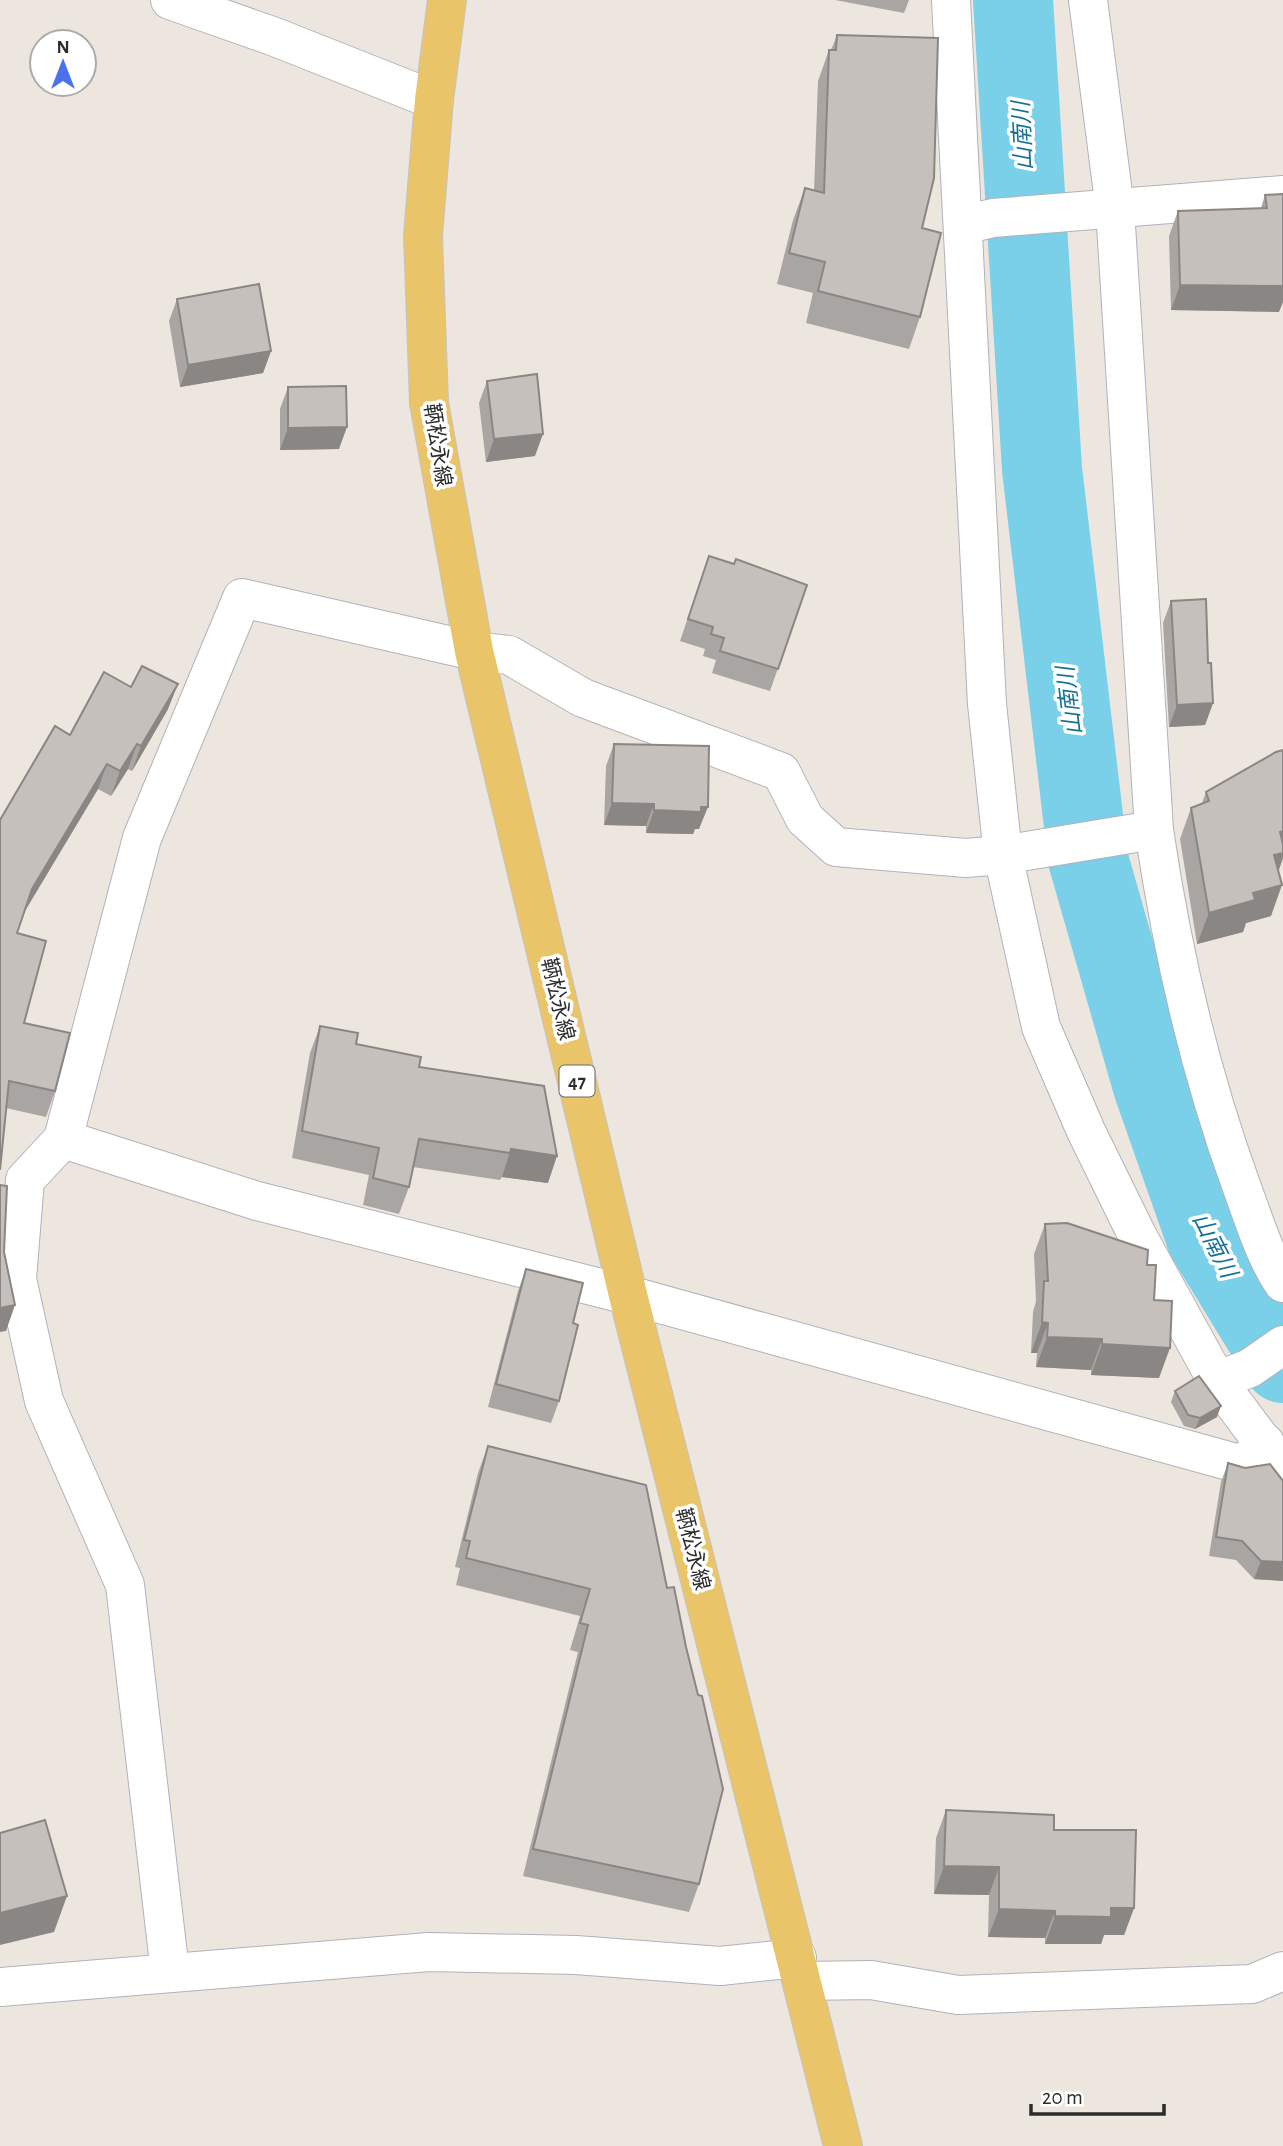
<svg xmlns="http://www.w3.org/2000/svg" width="1283" height="2146" font-family="'Alegreya Sans','Noto Sans JP',sans-serif">
  <style>
    .lines { fill: none; stroke-linecap: round; stroke-linejoin: round }
    .river { stroke: #79d0e8; stroke-width: 80 }
    .street-casing { stroke: #b0b2bb; stroke-width: 40 }
    .primary-casing { stroke: #c4c4c4; stroke-width: 40 }
    .street { stroke: #fff; stroke-width: 38 }
    .primary { stroke: #e9c468; stroke-width: 38 }
    .wall { fill: #a9a5a2 }
    .shaded-wall { fill: #8a8684 }
    .building { fill: #c5c0bc; stroke: #8a8684; stroke-width: 2 }
    .labels { text-anchor: middle; stroke-width: 7; stroke-linejoin: round; paint-order: stroke }
    .shield { fill: #fff; stroke: #6b6b6b; stroke-width: 2 }
    .shield-label { font-size: 19px; font-weight: bold; fill: #2c2c2c }
    .street-label { font-size: 21px; fill: #2c2c2c; stroke: #fff }
    .water-label { font-size: 23px; font-style: italic; fill: #167196; stroke: #fff }
  </style>
  <rect width="100%" height="100%" fill="#ede6df"/>
  <g class="lines">
    <path class="river" d="M1013,0L1042,469L1088,859L1153,1086L1206,1237L1283,1363"/>
    <g class="street-casing">
      <g id="street">
        <path d="M170,0L275,37L434,100"/>
        <path d="M951,0L987,704L1003,855L1041,1027L1086,1131L1138,1237L1217,1381L1283,1469"/>
        <path d="M1088,0L1115,209L1154,830C1172,951 1199,1070 1241,1185C1253,1217 1264,1255 1283,1283"/>
        <path d="M963,225L993,218L1283,195"/>
        <path d="M63,1139L257,1201L628,1295L1243,1465L1265,1443"/>
        <path d="M1217,1381L1250,1368L1283,1345"/>
        <path d="M170,1972L125,1585L44,1401L17,1279L25,1180L63,1139L142,838L242,598L474,651L509,655L583,698L781,772L805,819L836,847L966,858L1003,855L1154,830"/>
        <path d="M803,1981L871,1980L958,1995L1252,1984L1283,1971"/>
        <path d="M0,1987L429,1952L576,1955L720,1966L797,1958"/>
      </g>
    </g>
    <g class="primary-casing">
      <path id="primary" d="M447,0L434,100L423,236L429,403L474,651L628,1295L843,2146"/>
    </g>
    <use href="#street" class="street"/>
    <use href="#primary" class="primary"/>
  </g>
  <g class="wall">
    <path d="M835,0H909L904,13Z"/>
    <path d="M837,35L922,228L920,317L909,349L806,323L813,293L777,284L793,220L805,188L814,191L818,81L829,50H831Z"/>
    <path d="M1265,195L1279,312L1171,310L1169,236L1178,211L1261,208Z"/>
    <path d="M177,299L271,351L263,373L180,387L169,321Z"/>
    <path d="M487,381L535,456L486,462L479,403Z"/>
    <path d="M288,387L339,449L280,450V409Z"/>
    <path d="M709,556L734,564L807,585L770,691L712,673L716,660L703,656L705,649L680,641Z"/>
    <path d="M1171,601L1208,663L1213,703L1205,725L1169,727L1163,623Z"/>
    <path d="M168,709L132,771L128,769L111,796L98,789L25,911L17,933L24,1023L55,1091L46,1117L6,1108L0,820L70,735Z"/>
    <path d="M614,744L699,829H695L693,834L646,833V826L604,825L606,766Z"/>
    <path d="M1206,792L1283,858L1278,871L1271,916L1246,923L1243,932L1197,944L1180,839L1191,808L1202,803Z"/>
    <path d="M320,1026L356,1044L419,1067L548,1183L502,1177L500,1180L413,1167L409,1187L399,1214L363,1205L369,1175L292,1158L310,1053Z"/>
    <path d="M1045,1224L1147,1265L1154,1300L1159,1378L1091,1375V1370L1036,1367L1037,1353H1031L1033,1312L1036,1301L1034,1254Z"/>
    <path d="M526,1269L573,1323L559,1401L551,1423L488,1407L518,1291Z"/>
    <path d="M1175,1391L1217,1417L1195,1429L1184,1426L1171,1402Z"/>
    <path d="M488,1446L646,1485L699,1884L689,1912L523,1876L578,1652L570,1650L580,1616L456,1585L460,1568L455,1567L478,1473Z"/>
    <path d="M1228,1463L1283,1581L1254,1579L1236,1560L1209,1556L1221,1482Z"/>
    <path d="M946,1810L1054,1830L1134,1908L1124,1935H1104L1101,1944H1045V1938L988,1937L989,1895L934,1894L936,1838Z"/>
  </g>
  <g class="shaded-wall">
    <path d="M1283,277V302L1279,312L1171,310L1180,285Z"/>
    <path d="M271,351L263,373L180,387L188,365Z"/>
    <path d="M347,427L339,449L280,450L288,428Z"/>
    <path d="M543,434L535,456L486,462L494,439Z"/>
    <path d="M178,684L168,709L132,771L141,746Z"/>
    <path d="M1213,703L1205,725L1169,727L1177,705Z"/>
    <path d="M137,744L128,769L111,796L120,771Z"/>
    <path d="M107,764L98,789L23,914L32,889Z"/>
    <path d="M612,803L654,804L646,826L604,825Z"/>
    <path d="M701,807H708L699,829H695L693,834L646,833L654,810Z"/>
    <path d="M1283,831V858L1274,884L1262,886L1280,832Z"/>
    <path d="M1282,885L1271,916L1246,923L1243,932L1197,944L1209,913L1253,893Z"/>
    <path d="M511,1149L557,1156L548,1183L502,1177Z"/>
    <path d="M15,1305L6,1331L0,1332V1308Z"/>
    <path d="M1042,1322L1048,1323L1037,1353H1031Z"/>
    <path d="M1047,1337L1102,1339L1091,1370L1036,1367Z"/>
    <path d="M1102,1344L1170,1348L1159,1378L1091,1375Z"/>
    <path d="M1221,1406L1217,1417L1195,1429L1200,1418Z"/>
    <path d="M1261,1561L1283,1562V1581L1254,1579Z"/>
    <path d="M944,1866L999,1867L989,1895L934,1894Z"/>
    <path d="M67,1896L54,1932L0,1945V1913Z"/>
    <path d="M1111,1908H1134L1124,1935H1104L1101,1944H1045L1055,1916Z"/>
    <path d="M999,1909L1055,1911L1045,1938L988,1937Z"/>
  </g>
  <g class="building">
    <path d="M837,35L938,38L934,178L922,228L941,233L920,317L818,291L825,262L789,253L805,188L824,193L829,50H836Z"/>
    <path d="M1283,194V286L1180,285L1178,211L1267,208L1265,195Z"/>
    <path d="M259,284L271,351L188,365L177,299Z"/>
    <path d="M537,374L543,434L494,439L487,381Z"/>
    <path d="M346,386L347,427L288,428V387Z"/>
    <path d="M709,556L734,564L736,559L807,585L778,669L720,651L724,638L711,634L713,627L688,619Z"/>
    <path d="M1206,599L1208,663H1211L1213,703L1177,705L1171,601Z"/>
    <path d="M142,666L178,684L141,746L137,744L120,771L107,764L32,889L17,933L46,941L24,1023L70,1033L55,1091L9,1081L0,1170V820L55,726L70,735L104,672L131,687Z"/>
    <path d="M614,744L709,746L708,807H701V812L654,810V804L612,803Z"/>
    <path d="M1283,750V831L1280,832L1283,844V853L1274,855L1282,885L1253,893L1255,900L1209,913L1191,808L1209,801L1206,792L1276,752Z"/>
    <path d="M320,1026L358,1033L356,1044L421,1057L419,1067L544,1086L557,1156L511,1149L510,1153L419,1139L409,1187L373,1178L379,1148L302,1131Z"/>
    <path d="M0,1185L7,1186L4,1252L15,1305L0,1308Z"/>
    <path d="M1067,1223L1148,1250L1147,1265H1156L1154,1300L1172,1301L1170,1348L1102,1344V1339L1047,1337L1048,1323L1042,1322L1044,1281H1048L1045,1224Z"/>
    <path d="M526,1269L583,1283L573,1323L578,1325L559,1401L496,1384Z"/>
    <path d="M1199,1376L1221,1406L1200,1418L1188,1415L1175,1391Z"/>
    <path d="M488,1446L646,1485L667,1588L674,1587L686,1647L698,1695L702,1696L723,1789L699,1884L533,1849L588,1625L580,1623L590,1589L466,1558L470,1541L464,1540Z"/>
    <path d="M1228,1463L1245,1468L1270,1464L1283,1481V1562L1261,1561L1242,1541L1216,1537Z"/>
    <path d="M946,1810L1054,1815V1830H1136L1134,1908H1111V1917L1055,1916V1911L999,1909V1867L944,1866Z"/>
    <path d="M45,1820L67,1896L0,1913V1833Z"/>
  </g>
  <g class="labels">
    <rect class="shield" x="559.5" y="1065.5" width="35" height="31" rx="5"/>
    <g class="shield-label">
      <text x="577" y="1088">47</text>
    </g>
    <g class="street-label">
      <text transform="translate(438 445) rotate(81)" y="7">鞆松永線</text>
      <text transform="translate(558 999) rotate(77)" y="7">鞆松永線</text>
      <text transform="translate(693 1549) rotate(76)" y="7">鞆松永線</text>
    </g>
    <g class="water-label">
      <text transform="translate(1022 136) rotate(-93)" y="8">山南川</text>
      <text transform="translate(1069 701) rotate(-97)" y="8">山南川</text>
      <text transform="translate(1215 1245) rotate(63)" y="8">山南川</text>
    </g>
  </g>
  <g transform="translate(63 63)"><circle r="33" fill="#ffffff" stroke="#ababab" stroke-width="2"/>
  <path d="M0-5L12 26L0 18L-12 26Z" fill="#4a72ef"/>
  <text y="-10" font-size="19" font-weight="bold" text-anchor="middle" fill="#2c2c2c">N</text>
  </g>
  <path d="M1031 2104v10h133v-10" fill="none" stroke="#2c2c2c" stroke-width="3.5"/>
  <text x="1042" y="2104" font-size="21" fill="#2c2c2c" stroke="#ffffff" stroke-width="5" paint-order="stroke">20 m</text>
</svg>
